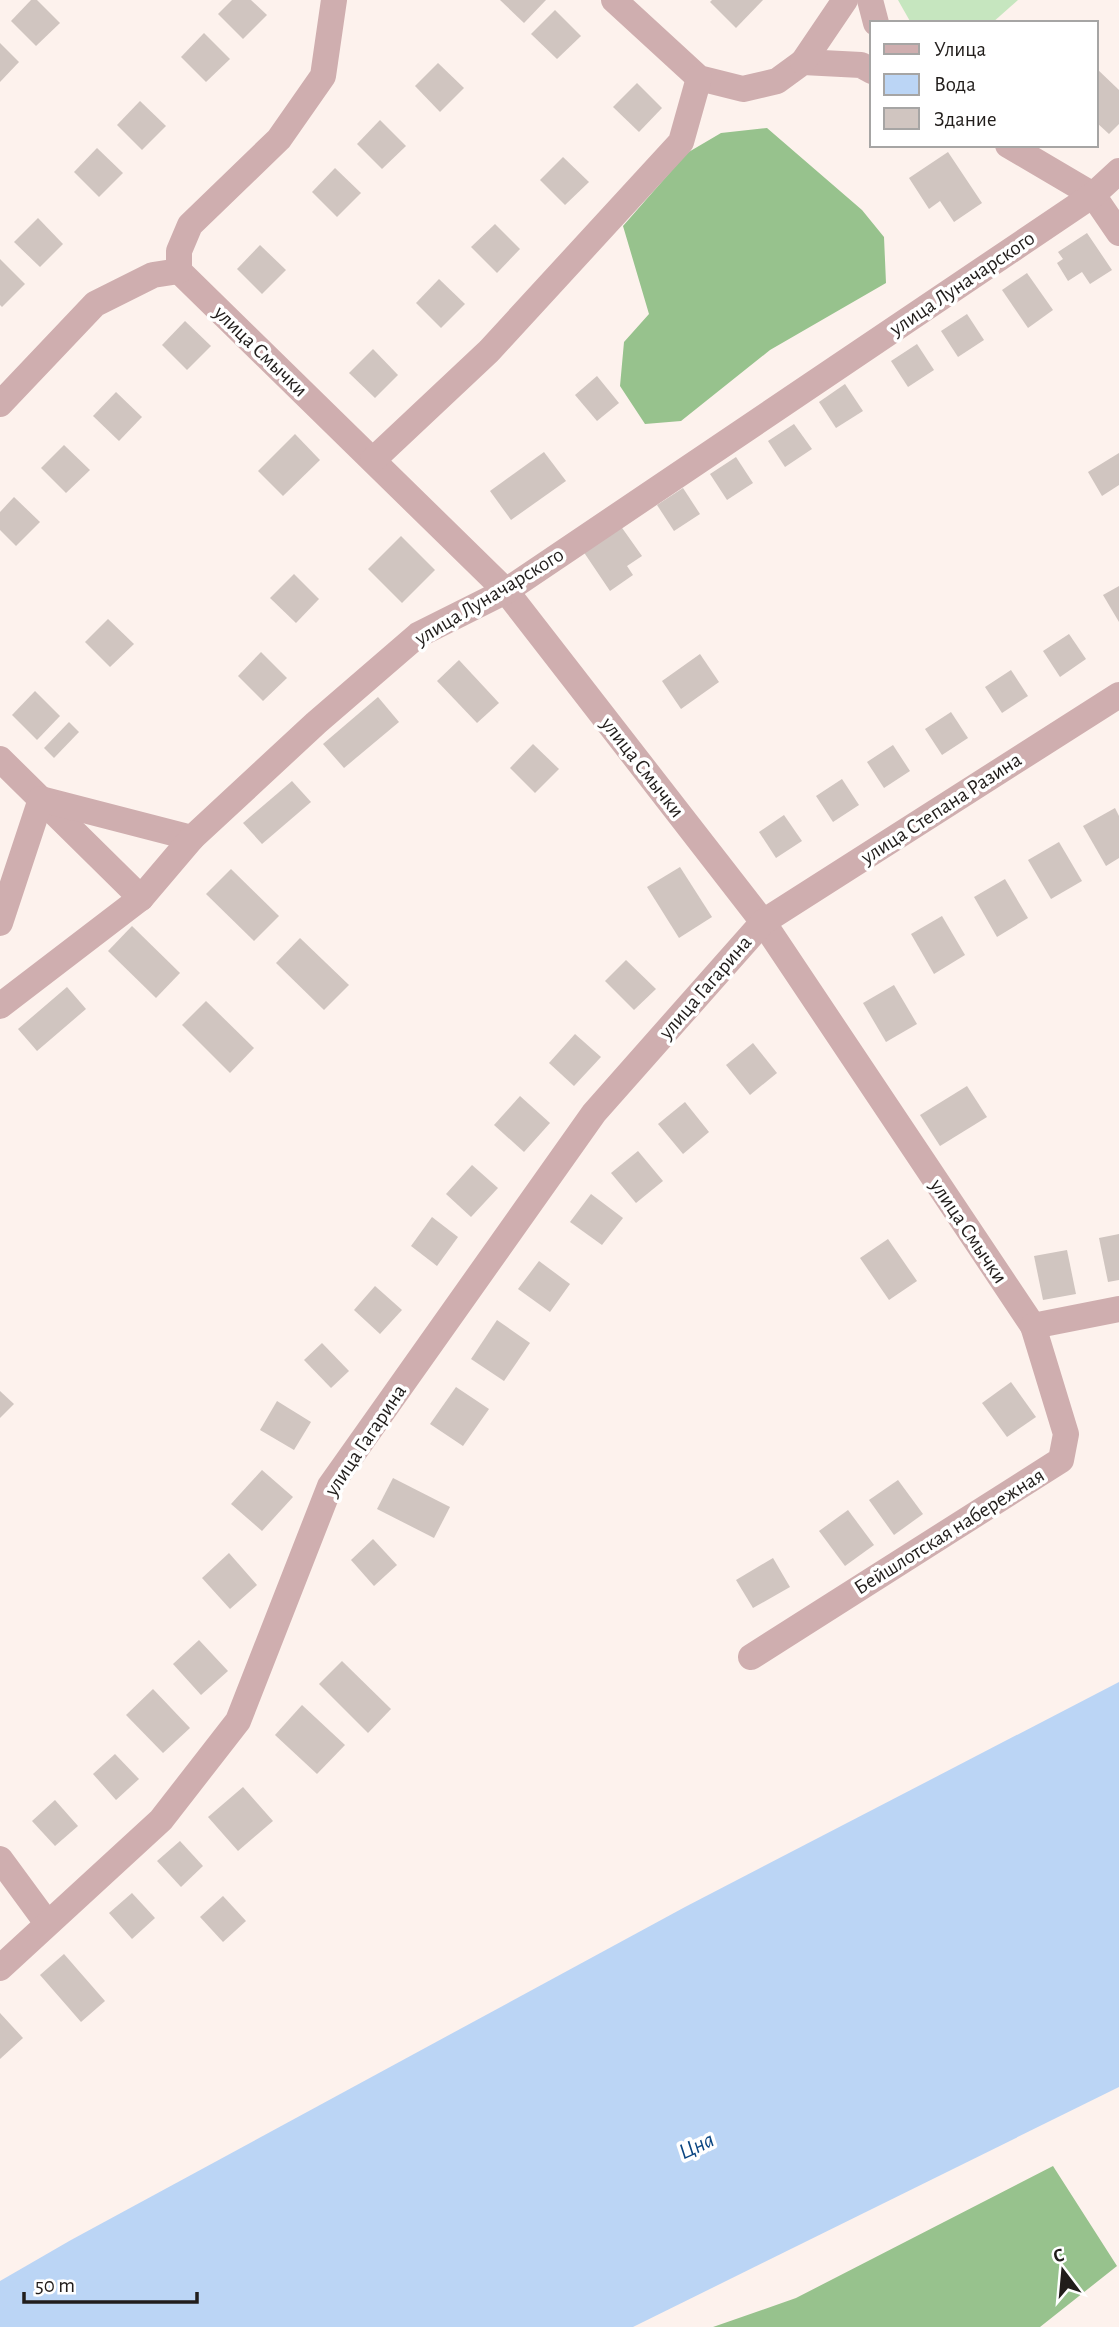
<svg xmlns="http://www.w3.org/2000/svg" width="1119" height="2327" font-family="'Alegreya Sans',sans-serif">
  <style>
    .green { fill: #c6e6bf }
    .forest { fill: #97c28d }
    .water { fill: #bbd5f5 }
    .building { fill: #d0c5c0 }
    .lines { fill: none; stroke-linecap: round; stroke-linejoin: round }
    .minor { stroke: #cfaeaf; stroke-width: 26 }
    .labels { text-anchor: middle; stroke-width: 7; stroke-linejoin: round; paint-order: stroke }
    .street-label { font-size: 21px; fill: #211d1b; stroke: #fff }
    .water-label { font-size: 23px; font-style: italic; fill: #0a4581; stroke: #fff }
  </style>
  <rect width="100%" height="100%" fill="#fdf2ed"/>
  <path class="green" d="M898,0H1018L992,23H911Z"/>
  <g class="forest">
    <path d="M767,128L862,210L884,237L886,283L770,350L681,421L645,424L620,386L624,342L649,314L623,226L687,153L721,133Z"/>
    <path d="M1053,2166L1117,2266L1040,2327H713L796,2298Z"/>
  </g>
  <path class="water" d="M1119,1682V2087L633,2327H0V2281L71,2240L685,1907Z"/>
  <g class="building">
    <path d="M31,0H37L60,23L36,46L11,21Z"/>
    <path d="M232,0H251L267,15L243,39L218,14Z"/>
    <path d="M500,0H546L524,23Z"/>
    <path d="M712,0H763L736,28L710,2Z"/>
    <path d="M555,10L581,36L557,59L531,34Z"/>
    <path d="M204,33L230,59L206,82L181,57Z"/>
    <path d="M0,43L19,62L0,82Z"/>
    <path d="M438,63L464,88L440,112L415,86Z"/>
    <path d="M1096,68L1119,90V124L1109,134L1096,122Z"/>
    <path d="M637,83L662,108L639,132L613,107Z"/>
    <path d="M140,101L166,126L142,150L117,125Z"/>
    <path d="M380,120L406,146L382,169L357,144Z"/>
    <path d="M97,148L123,173L99,197L74,172Z"/>
    <path d="M948,152L982,203L954,222L940,201L929,209L909,178Z"/>
    <path d="M563,157L589,182L565,205L540,180Z"/>
    <path d="M335,168L361,193L337,217L312,192Z"/>
    <path d="M38,218L63,244L40,267L14,242Z"/>
    <path d="M495,224L520,249L497,273L471,247Z"/>
    <path d="M1087,233L1112,270L1090,284L1082,272L1068,281L1057,263L1063,259L1058,252Z"/>
    <path d="M260,245L286,270L262,294L237,269Z"/>
    <path d="M0,259L25,284L2,307L0,305Z"/>
    <path d="M1027,273L1053,310L1028,328L1002,290Z"/>
    <path d="M439,279L465,304L441,328L416,303Z"/>
    <path d="M967,314L984,340L958,357L941,331Z"/>
    <path d="M185,321L211,346L187,370L162,345Z"/>
    <path d="M917,344L934,370L908,387L891,361Z"/>
    <path d="M373,349L398,375L375,398L349,373Z"/>
    <path d="M597,376L619,403L597,421L575,395Z"/>
    <path d="M845,384L863,411L836,428L819,402Z"/>
    <path d="M116,392L142,417L119,441L93,416Z"/>
    <path d="M794,424L812,449L785,467L768,441Z"/>
    <path d="M295,434L320,460L283,496L258,471Z"/>
    <path d="M64,445L90,470L66,493L41,468Z"/>
    <path d="M544,452L566,481L511,520L490,491Z"/>
    <path d="M1119,453V485L1102,496L1088,472Z"/>
    <path d="M736,457L753,483L727,500L710,474Z"/>
    <path d="M683,488L700,514L674,531L657,505Z"/>
    <path d="M14,497L40,522L16,546L0,530V512Z"/>
    <path d="M620,525L642,556L627,566L633,575L610,591L583,551Z"/>
    <path d="M401,536L435,570L402,603L368,569Z"/>
    <path d="M294,574L319,599L296,623L270,598Z"/>
    <path d="M1119,586V622L1103,595Z"/>
    <path d="M108,619L134,644L110,667L85,642Z"/>
    <path d="M1069,634L1086,659L1060,677L1043,651Z"/>
    <path d="M261,652L287,678L263,701L238,676Z"/>
    <path d="M700,654L719,682L681,709L662,681Z"/>
    <path d="M459,660L499,703L477,723L437,681Z"/>
    <path d="M1011,670L1028,696L1002,713L985,687Z"/>
    <path d="M35,691L60,716L37,740L12,715Z"/>
    <path d="M378,697L399,722L344,768L323,744Z"/>
    <path d="M951,712L968,738L942,755L925,729Z"/>
    <path d="M69,722L79,732L54,758L44,748Z"/>
    <path d="M533,744L559,769L535,793L510,768Z"/>
    <path d="M893,745L910,771L884,788L867,762Z"/>
    <path d="M842,779L859,805L833,822L816,796Z"/>
    <path d="M292,781L311,802L262,844L243,823Z"/>
    <path d="M1115,808L1119,816V858L1106,866L1083,826Z"/>
    <path d="M784,815L802,841L776,858L759,832Z"/>
    <path d="M1059,842L1082,881L1051,899L1028,860Z"/>
    <path d="M680,867L712,917L679,938L647,887Z"/>
    <path d="M231,869L279,916L254,941L206,894Z"/>
    <path d="M1005,879L1028,918L997,937L974,897Z"/>
    <path d="M942,916L965,955L934,974L911,934Z"/>
    <path d="M132,926L180,973L156,998L108,951Z"/>
    <path d="M300,938L349,985L324,1010L276,963Z"/>
    <path d="M626,960L656,989L634,1010L605,981Z"/>
    <path d="M894,985L917,1024L886,1042L863,1003Z"/>
    <path d="M67,987L86,1009L37,1051L18,1029Z"/>
    <path d="M206,1001L254,1048L230,1073L182,1025Z"/>
    <path d="M575,1034L601,1057L574,1086L549,1063Z"/>
    <path d="M753,1043L777,1073L750,1095L726,1065Z"/>
    <path d="M967,1086L987,1117L940,1146L920,1115Z"/>
    <path d="M520,1096L550,1123L524,1152L494,1125Z"/>
    <path d="M685,1102L709,1132L683,1154L658,1124Z"/>
    <path d="M638,1151L663,1181L636,1203L611,1173Z"/>
    <path d="M472,1165L498,1188L471,1217L446,1194Z"/>
    <path d="M591,1194L623,1218L602,1245L570,1222Z"/>
    <path d="M432,1217L458,1237L437,1266L411,1246Z"/>
    <path d="M1119,1234V1280L1108,1282L1099,1238Z"/>
    <path d="M888,1239L917,1281L889,1300L860,1258Z"/>
    <path d="M1067,1250L1076,1294L1043,1300L1034,1256Z"/>
    <path d="M539,1261L570,1284L550,1312L518,1289Z"/>
    <path d="M375,1286L402,1310L380,1334L354,1310Z"/>
    <path d="M497,1320L530,1343L504,1381L471,1359Z"/>
    <path d="M322,1343L349,1371L331,1388L304,1360Z"/>
    <path d="M1011,1382L1036,1417L1007,1437L982,1403Z"/>
    <path d="M456,1387L489,1409L463,1446L430,1424Z"/>
    <path d="M0,1391L14,1404L0,1418Z"/>
    <path d="M277,1401L311,1422L294,1450L260,1430Z"/>
    <path d="M262,1470L293,1497L262,1531L231,1504Z"/>
    <path d="M393,1478L450,1507L434,1538L377,1509Z"/>
    <path d="M898,1480L923,1514L894,1535L869,1500Z"/>
    <path d="M848,1510L874,1545L845,1566L819,1531Z"/>
    <path d="M373,1539L397,1565L374,1586L351,1560Z"/>
    <path d="M229,1553L257,1585L230,1609L202,1578Z"/>
    <path d="M773,1558L790,1587L753,1608L736,1580Z"/>
    <path d="M199,1640L228,1671L201,1695L173,1664Z"/>
    <path d="M342,1661L391,1709L368,1733L319,1684Z"/>
    <path d="M153,1689L190,1728L163,1753L126,1715Z"/>
    <path d="M302,1705L345,1745L317,1774L275,1735Z"/>
    <path d="M115,1754L139,1779L116,1800L93,1774Z"/>
    <path d="M243,1787L273,1821L238,1851L208,1817Z"/>
    <path d="M55,1800L78,1826L55,1846L32,1821Z"/>
    <path d="M180,1841L203,1866L181,1887L157,1861Z"/>
    <path d="M132,1893L155,1918L132,1939L109,1913Z"/>
    <path d="M223,1896L246,1921L223,1942L200,1917Z"/>
    <path d="M64,1954L105,2001L81,2022L40,1975Z"/>
    <path d="M0,2013L23,2038L0,2059Z"/>
  </g>
  <g class="lines">
    <g class="minor">
      <path d="M614,0L699,78L743,89L777,81L803,62L861,65L872,71"/>
      <path d="M870,0L876,23"/>
      <path d="M803,62L845,0"/>
      <path d="M1008,145L1093,195L1119,233"/>
      <path d="M179,271L506,591L763,922L1033,1326"/>
      <path d="M0,404L95,304L153,275L179,271V251L190,225L279,139L323,76L334,0"/>
      <path d="M373,460L489,351L681,142L699,78"/>
      <path d="M0,759L141,898"/>
      <path d="M0,923L41,799L192,838"/>
      <path d="M0,1006L141,898L192,838L316,723L418,635L506,591L1093,195L1119,171"/>
      <path d="M751,1657L1061,1460L1066,1434L1033,1326L1119,1309"/>
      <path d="M0,1859L47,1923"/>
      <path d="M0,1968L161,1820L238,1721L330,1486L594,1113L763,922L1119,695"/>
    </g>
  </g>
  <g class="labels">
    <g class="street-label">
      <text transform="translate(962 283) rotate(-34)" y="7">улица Луначарского</text>
      <text transform="translate(261 351) rotate(44)" y="7">улица Смычки</text>
      <text transform="translate(489 596) rotate(-31)" y="7">улица Луначарского</text>
      <text transform="translate(643 767) rotate(52)" y="7">улица Смычки</text>
      <text transform="translate(941 808) rotate(-33)" y="7">улица Степана Разина</text>
      <text transform="translate(705 987) rotate(-49)" y="7">улица Гагарина</text>
      <text transform="translate(969 1231) rotate(56)" y="7">улица Смычки</text>
      <text transform="translate(365 1440) rotate(-56)" y="7">улица Гагарина</text>
      <text transform="translate(949 1531) rotate(-32)" y="7">Бейшлотская набережная</text>
    </g>
    <g class="water-label">
      <text transform="translate(696 2145) rotate(-25)" y="8">Цна</text>
    </g>
  </g>
  <rect x="870" y="21" width="228" height="126" fill="#ffffff" stroke="#a6a5a4" stroke-width="2"/>
  <rect x="884" y="44" width="35" height="10" fill="#cfaeaf" stroke="#a6a5a4" stroke-width="2"/>
  <text x="934" y="56" font-size="21" fill="#211d1b">Улица</text>
  <rect x="884" y="74" width="35" height="21" fill="#bbd5f5" stroke="#a6a5a4" stroke-width="2"/>
  <text x="934" y="91" font-size="21" fill="#211d1b">Вода</text>
  <rect x="884" y="108" width="35" height="21" fill="#d0c5c0" stroke="#a6a5a4" stroke-width="2"/>
  <text x="934" y="126" font-size="21" fill="#211d1b">Здание</text>
  <g transform="translate(1063 2271) rotate(344)" stroke="#ffffff" stroke-width="5" paint-order="stroke">
  <path d="M0-5L12 26L0 18L-12 26Z" fill="#211d1b"/>
  <text y="-10" font-size="19" font-weight="bold" text-anchor="middle" fill="#211d1b">С</text>
  </g>
  <path d="M24 2292v10h173v-10" fill="none" stroke="#211d1b" stroke-width="3.5"/>
  <text x="35" y="2292" font-size="21" fill="#211d1b" stroke="#ffffff" stroke-width="5" paint-order="stroke">50 m</text>
</svg>
